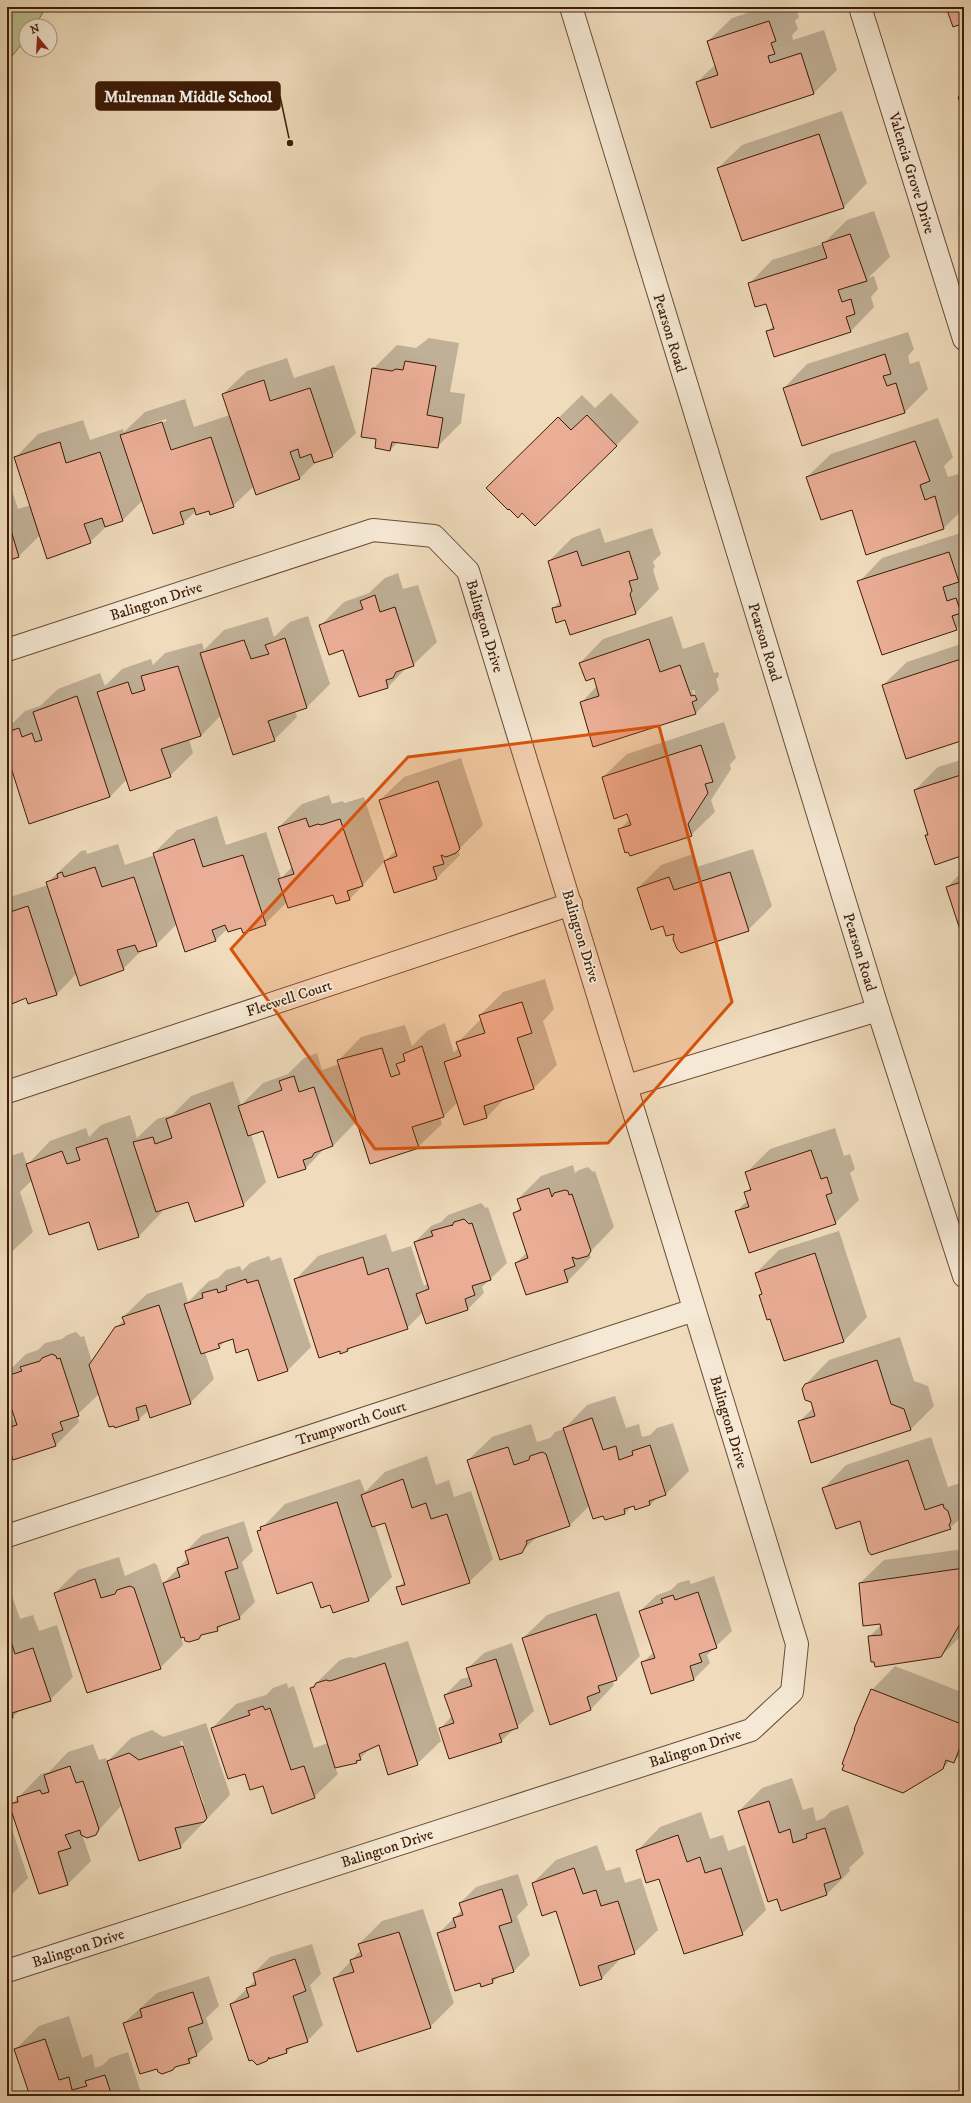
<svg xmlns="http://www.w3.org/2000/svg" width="971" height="2103" font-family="'IM FELL DW Pica',serif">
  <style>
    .green { fill: #bbc090; stroke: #7c6e4c }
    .shadow { fill: #0003; fill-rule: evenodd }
    .building { fill: #eaae96; stroke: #3c1c07 }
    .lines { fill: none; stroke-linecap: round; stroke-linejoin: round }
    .minor-casing { stroke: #694c34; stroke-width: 24 }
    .minor { stroke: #f5e8d4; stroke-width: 22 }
    .marked { fill: #d7530c; fill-opacity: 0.2; stroke: #d7530c; stroke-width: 3; stroke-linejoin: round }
    .labels { text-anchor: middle; stroke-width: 3.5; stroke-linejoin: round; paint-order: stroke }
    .street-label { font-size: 15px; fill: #3c1c07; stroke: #f5e8d4 }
    .leader { fill: none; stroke: #3c1c07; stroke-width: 1.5 }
    .callout-dot { fill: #3c1c07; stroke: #f5e8d4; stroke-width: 1.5 }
    .callout { fill: #3c1c07; stroke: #3c1c07; stroke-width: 1.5 }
    .callout-label { font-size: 16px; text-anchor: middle; font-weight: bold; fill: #fff }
  </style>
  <rect width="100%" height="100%" fill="#f0dcbd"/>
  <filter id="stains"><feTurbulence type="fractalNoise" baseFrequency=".005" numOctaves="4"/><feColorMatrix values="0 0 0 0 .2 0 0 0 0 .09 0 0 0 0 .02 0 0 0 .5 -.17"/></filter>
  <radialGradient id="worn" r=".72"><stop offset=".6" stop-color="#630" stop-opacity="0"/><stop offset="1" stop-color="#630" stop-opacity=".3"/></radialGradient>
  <path class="green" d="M7,7H46L35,26H26V39L7,62Z"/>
  <g class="shadow">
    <path d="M766,7H795L799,17L795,21L798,29L792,35L793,40L824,30L837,70L814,93L712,127L697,82L716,64L708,41L732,18Z"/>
    <path d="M842,111L867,183L844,207L742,240L718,168L742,145Z"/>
    <path d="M874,211L890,257L868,278L874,276L878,289L871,297L874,307L851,331L767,332L774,325L766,302L749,284L772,260L823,244L847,220Z"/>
    <path d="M908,332L914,349L908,356L910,364L919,361L928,389L905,412L803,445L784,388L807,364Z"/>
    <path d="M429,338L459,343L450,392L465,394L461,423L437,447L398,442L390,450L377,438L373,369L397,345L416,348Z"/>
    <path d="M287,358L294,378L334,365L356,433L332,456L317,461L299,479L254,486L233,506L196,511L183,523L143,500L122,521L107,526L90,542L40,535L19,556L7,560V475L18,509L31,505L15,458L38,434L83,420L90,440L123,429L124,432L145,412L185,399L194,427L230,415L223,394L247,371ZM166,419L167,421L148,427V425Z"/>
    <path d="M611,393L639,422L616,446L522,512L511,464L582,395L595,408Z"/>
    <path d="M938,418L953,457L944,466L948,477L958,474L964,494V508L944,528L852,509L807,477L831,454Z"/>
    <path d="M600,528L605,543L652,528L661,554L653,562L655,567L653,570L659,589L636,613L571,634L566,619L553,609L560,601L549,561L572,538Z"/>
    <path d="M964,532V622L956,629L859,582L882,558Z"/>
    <path d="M398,573L403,589L418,585L437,642L413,665L407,667L388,687L359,696L344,649L320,626L344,602L369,593L385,578Z"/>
    <path d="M308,616L330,684L307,707L295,711L297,717L274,740L221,715L201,736L189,739L193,753L170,776L127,779L110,797L7,752V729L25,711L40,706L58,689L100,673L105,686L122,669L151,659L153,665L165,653L202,643L204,650L224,630L268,617L274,637L290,622Z"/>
    <path d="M672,616L683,649L704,642L714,673L718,672L719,676L716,679L719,690L696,713L594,746L581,703L597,686L594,677L587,680L580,663L603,639ZM692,690H694L697,699H695Z"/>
    <path d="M964,643V739L883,685L907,662Z"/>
    <path d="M724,722L736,758L730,764L731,769L711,800L715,812L691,835L619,830L630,819L603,777L627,754Z"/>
    <path d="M461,758L483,825L458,850L460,855L437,878L395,892L385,861L350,899L337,903L334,894L287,902L265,924L228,928L215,941L177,924L156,945L142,950L123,969L77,973L57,994L29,1003L27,997L7,1005V898L48,885L47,883L81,851L86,850L87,854L118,844L125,865L155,855L154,853L177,830L217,816L226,845L266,832L281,878L292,867L279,827L302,804L329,795L332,804L342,801L345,803L364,797L385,861L396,850L380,800L404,777Z"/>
    <path d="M964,759V854L926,836L929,833L915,790L938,767Z"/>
    <path d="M7,802L11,815L7,819Z"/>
    <path d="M753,849L772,906L748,930L663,925L638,888L661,865L693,854L697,867Z"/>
    <path d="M964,870V938L947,887Z"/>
    <path d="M545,979L554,1009L543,1021L557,1065L534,1088L506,1097L487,1117L465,1124L458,1102L444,1116L440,1117L442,1124L418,1147L357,1121L333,1146L325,1148L306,1168L263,1129L251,1134L266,1182L243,1205L189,1200L161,1210L162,1212L139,1236L98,1249L89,1221L32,1180L20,1192L33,1232L7,1256V1157L23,1152L27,1165L50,1141L86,1128L89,1137L101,1125L130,1115L137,1138L157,1119L172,1115L191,1096L233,1081L241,1105L263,1083L288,1074L304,1058L317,1053L322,1070L339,1064L338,1061L361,1037L405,1025L412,1046L427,1031L445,1023L454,1053L459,1047L458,1042L481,1019L480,1015L503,992Z"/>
    <path d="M835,1128L844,1156L850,1154L855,1169L850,1173L859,1200L835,1223L736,1212L748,1200L745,1193L751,1187L746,1173L770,1149Z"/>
    <path d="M573,1165L575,1173L579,1170L588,1167L593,1172L595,1171L614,1227L589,1253L591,1257L568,1281L516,1263L527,1252L514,1213L521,1207L518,1199L541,1176Z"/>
    <path d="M481,1203L486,1208L488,1207L507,1263L482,1287L484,1293L468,1309L426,1323L423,1312L407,1328L352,1346L348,1350L295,1280L318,1256L386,1234L392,1252L411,1246L424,1286L428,1283L415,1242L431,1226L441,1222L448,1215Z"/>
    <path d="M839,1231L867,1317L844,1341L785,1360L770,1317L760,1295L762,1293L756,1273L779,1250Z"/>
    <path d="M269,1256L271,1261L281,1257L311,1347L287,1371L234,1338L226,1340L219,1347L205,1352L214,1379L190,1403L149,1410L139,1419L99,1394L77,1415L79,1422L56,1445L7,1437V1427L15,1418L7,1392V1373L26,1354L38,1350L45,1343L62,1339L67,1335L76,1332L81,1337L84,1336L92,1362L116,1328L124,1320L123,1317L147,1294L182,1282L188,1302L209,1281L218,1278L226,1270L240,1266L242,1271L250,1263Z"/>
    <path d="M900,1337L914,1381L928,1386L934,1406L911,1429L799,1422L814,1407L806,1384L829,1360Z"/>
    <path d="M615,1396L626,1428L639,1424L642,1437L650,1435L657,1428L673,1423L689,1471L666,1494L658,1497L650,1505L634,1504L625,1513L604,1515L589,1506L570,1525L538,1536L521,1552L468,1460L492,1437L531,1424L537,1442L550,1438L555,1432L564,1429L587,1405Z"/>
    <path d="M931,1437L948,1487L964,1482V1515L950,1528L861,1520L823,1489L846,1465Z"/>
    <path d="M427,1456L436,1485L449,1480L454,1497L471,1491L493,1559L469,1582L397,1588L405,1581L386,1522L375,1525L392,1577L369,1600L331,1604L313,1581L258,1532L285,1504L360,1479L365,1492L385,1472Z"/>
    <path d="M244,1521L253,1551L242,1562L255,1602L239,1618L224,1623L217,1630L203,1634L199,1638L181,1637L183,1645L160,1668L55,1593L78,1570L119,1557L125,1576L154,1563L157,1565L163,1584L188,1558L186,1551L202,1535Z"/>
    <path d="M964,1549V1633L941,1656L869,1637L883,1623L860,1583L884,1560Z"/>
    <path d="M714,1576L732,1631L707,1655L710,1663L694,1679L652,1692L642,1663L654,1652L640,1611L657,1595L671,1590L678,1583L689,1580L691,1584Z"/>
    <path d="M619,1591L640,1656L617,1679L612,1680L614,1685L591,1709L566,1717L523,1638L547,1615Z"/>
    <path d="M11,1593L20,1619L33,1615L39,1631L57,1625L73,1677L50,1700L20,1710L13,1717L7,1719V1594Z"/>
    <path d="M408,1641L441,1741L417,1764L379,1744L372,1747L356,1762L335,1767L338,1774L314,1797L264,1785L245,1772L212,1728L236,1704L266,1695L273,1688L287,1683L288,1688L294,1686L314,1748L328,1743L311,1688L340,1660L350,1657L354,1658Z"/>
    <path d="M512,1643L534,1711L501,1741L440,1729L452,1716L445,1695L461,1679L470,1677L467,1669L484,1653Z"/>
    <path d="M895,1666L964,1693V1751L953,1762L950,1761L943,1768L872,1690Z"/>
    <path d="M206,1723L230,1794L228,1797L180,1847L122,1805L95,1834H82L91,1861L68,1884L11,1805L41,1774L49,1772L68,1752L93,1744L99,1760L106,1758L107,1762L131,1738L152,1730L163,1737ZM180,1741H182L204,1804H201Z"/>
    <path d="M792,1778L803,1810L813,1807L816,1821L824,1818L831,1811L848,1805L864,1854L849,1868L850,1871L827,1894L781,1910L739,1811L762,1788Z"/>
    <path d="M701,1812L710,1839L723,1835L728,1851L745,1845L766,1910L742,1934L660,1878L637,1851L660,1827Z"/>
    <path d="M7,1814L28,1878L7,1899Z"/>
    <path d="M597,1845L606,1871L620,1867L625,1883L641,1878L658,1930L634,1953L623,1956L602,1978L556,1910L533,1883L556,1860Z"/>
    <path d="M518,1874L528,1905L517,1916L530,1955L514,1971L500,1975L493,1982L481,1981L438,1934L462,1910L460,1903L476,1887Z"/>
    <path d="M423,1909L454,2003L430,2027L334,1979L361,1950L359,1944L382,1921Z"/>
    <path d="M312,1944L321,1974L310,1985L323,2025L307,2041L294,2045L287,2052L267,2060L231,2004L256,1980L254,1973L270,1957Z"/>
    <path d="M209,1976L219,2006L206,2018L213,2039L189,2062L124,2023L157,1993Z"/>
    <path d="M69,2016L82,2058L92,2054L95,2068L103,2065L110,2058L128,2052L142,2096H31L15,2050L39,2026Z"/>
    <path d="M7,2055L10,2064L7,2067Z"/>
  </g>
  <g class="building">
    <path d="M946,7H964V23L953,27Z"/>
    <path d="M769,21L776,41L771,43L775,54L768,56L770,63L801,53L814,94L711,128L696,82L718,75L707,41Z"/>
    <path d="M964,95V115L958,97Z"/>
    <path d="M819,134L844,208L742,241L717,168Z"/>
    <path d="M850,234L867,281L838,290L842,302L851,299L855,314L846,317L851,332L774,357L766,331L774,329L766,304L755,307L748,283L827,258L822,243Z"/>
    <path d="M885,354L891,374L883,376L887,386L896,383L905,413L802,446L783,388Z"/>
    <path d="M405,361L436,366L427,415L443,418L438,448L392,442L390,451L375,448L376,439L361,437L372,368L392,371L396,369L403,370Z"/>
    <path d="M264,380L270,401L310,388L333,457L314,463L311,454L300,458L298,449L290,452L300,479L256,495L222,394Z"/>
    <path d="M587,415L617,446L535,526L522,513L518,518L509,509L508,510L486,488L558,417L571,430Z"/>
    <path d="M162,422L171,450L211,437L234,507L210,515L209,511L196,515L194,508L180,512L184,524L153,534L120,435Z"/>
    <path d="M915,441L930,481L920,485L925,500L935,496L944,529L866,555L852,510L821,520L806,477Z"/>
    <path d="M60,442L66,463L100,452L123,521L105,527L102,518L84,524L91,543L47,559L14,457Z"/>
    <path d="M10,527L19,557L7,561V528Z"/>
    <path d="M577,551L582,566L629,551L638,579L629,581L632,591L630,594L636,614L570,635L565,620L556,623L552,608L561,606L548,561Z"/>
    <path d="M949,552L959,582L943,587L947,601L956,598L961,613L952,616L957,630L882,655L857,581Z"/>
    <path d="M375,595L380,612L395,607L414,666L396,672L393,678L386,680L388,688L359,697L343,650L329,655L319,625L363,609L360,601Z"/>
    <path d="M285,638L307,708L268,721L275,741L233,755L200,653L244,640L251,659L269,654L265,645Z"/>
    <path d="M649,639L660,672L680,665L691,696L695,695L697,700L692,702L696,714L593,747L580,702L599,696L594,678L586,681L579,663Z"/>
    <path d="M964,658V740L906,759L882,685Z"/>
    <path d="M178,666L201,736L161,749L171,777L130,791L97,692L128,682L132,694L145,690L141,676Z"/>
    <path d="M77,696L110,797L29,824L7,755V732L19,728L22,737L32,733L35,742L42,740L33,712Z"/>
    <path d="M701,745L713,782L705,784L708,793L688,824L692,836L630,856L628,852L625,853L618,829L631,825L627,814L614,819L602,777Z"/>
    <path d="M964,774V855L935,865L925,835H928L914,790Z"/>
    <path d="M438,781L460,849L456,853L446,857L441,855L444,864L433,867L437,879L394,893L384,861L397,856L379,800Z"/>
    <path d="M306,818L309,827L318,824L321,825L340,819L363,886L347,891L350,900L336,904L333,895L288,908L278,879L294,874L278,827Z"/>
    <path d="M194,839L203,867L243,855L266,925L243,933L241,928L228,932L225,925L212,930L216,941L185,952L153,853Z"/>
    <path d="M95,867L102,887L134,877L157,946L138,952L135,945L117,950L124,970L80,986L46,882L58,878L57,874L62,872L64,877Z"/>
    <path d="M730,872L749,931L681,953L677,949L673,939L674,934L666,936L663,926L651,930L637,888L669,877L674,890Z"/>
    <path d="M964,881V942L946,887Z"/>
    <path d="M28,906L57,995L28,1004L26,998L7,1006V913Z"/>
    <path d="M522,1002L532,1033L517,1038L534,1089L484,1106L487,1118L464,1125L444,1062L461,1056L456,1042L485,1033L479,1015Z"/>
    <path d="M422,1046L444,1117L412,1127L419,1148L370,1164L337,1060L382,1048L391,1077L400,1074L396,1064L405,1061L403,1054Z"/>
    <path d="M294,1076L299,1092L314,1087L333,1146L314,1153L312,1157L303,1160L306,1169L278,1178L263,1131L248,1136L238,1106L282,1090L279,1081Z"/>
    <path d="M210,1103L244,1206L195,1222L188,1202L156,1212L133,1142L153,1137L155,1144L172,1138L166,1119Z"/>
    <path d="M107,1138L139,1237L98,1250L89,1222L49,1235L26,1164L62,1151L67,1164L80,1160L76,1148Z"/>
    <path d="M811,1150L821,1179L827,1177L832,1193L826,1195L836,1224L749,1253L735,1211L749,1207L744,1192L751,1190L745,1172Z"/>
    <path d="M549,1188L552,1197L554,1193L565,1190L568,1191L569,1195L572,1194L591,1251L588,1256L577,1259L572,1257L575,1266L564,1270L568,1282L526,1295L515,1263L528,1258L513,1213L521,1210L517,1199Z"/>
    <path d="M464,1219L469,1224L472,1223L491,1280L472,1286L475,1295L465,1299L468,1310L426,1324L416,1294L429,1289L414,1242L433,1236L431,1231L452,1225V1226L454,1222Z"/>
    <path d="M815,1253L844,1342L784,1361L770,1319L767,1320L759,1295L762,1294L755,1273Z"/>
    <path d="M363,1257L368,1275L388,1268L408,1329L347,1349L348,1351L340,1354V1351L319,1358L294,1279Z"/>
    <path d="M246,1279L247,1283L258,1280L288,1371L258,1381L248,1349L236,1353L233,1339L218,1344L220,1348L201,1354L184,1304L203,1298L202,1293L217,1289L218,1293L227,1290L226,1286Z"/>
    <path d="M159,1305L191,1404L150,1418L146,1405L136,1408L139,1420L115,1428L114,1426L109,1427L89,1365L115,1327L125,1324L122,1317Z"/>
    <path d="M52,1354L56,1356L57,1359L60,1358L79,1416L60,1422L63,1430L52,1434L56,1446L13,1460L7,1441V1428L17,1425L7,1395V1376L22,1371L20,1367L40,1361L42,1358Z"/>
    <path d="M877,1360L891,1404L904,1409L911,1430L811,1463L798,1421L815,1416L811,1402L805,1400L802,1389L805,1384Z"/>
    <path d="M592,1418L603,1450L616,1446L619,1460L633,1455L632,1451L650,1445L666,1495L649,1501L650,1505L635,1510L634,1506L624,1509L625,1514L605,1520L603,1516L593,1519L563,1428Z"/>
    <path d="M508,1447L514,1465L529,1460L530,1456L542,1452L546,1454L570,1526L526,1541L527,1543L522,1553L500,1560L467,1460Z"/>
    <path d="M908,1460L925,1510L943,1504L944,1508L948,1511L951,1521L949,1525L951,1529L871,1555L868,1551L860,1521L836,1529L822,1488Z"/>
    <path d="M403,1479L412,1508L426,1503L431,1519L447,1514L470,1583L402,1605L396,1587L405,1585L385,1523L372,1527L361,1495Z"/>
    <path d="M337,1502L369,1601L333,1613L330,1605L321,1608L312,1582L277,1594L257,1531L261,1530L260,1527Z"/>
    <path d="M228,1537L238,1568L225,1572L240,1619L217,1627L218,1631L201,1635L199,1639L189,1642L185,1641L184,1637L181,1638L163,1583L180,1577L177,1568L189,1564L185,1551Z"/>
    <path d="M964,1568V1617L941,1657L875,1667L874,1662H871L868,1636L882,1635L880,1624L863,1626L859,1583Z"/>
    <path d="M95,1579L101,1598L115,1594L117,1590L130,1586L134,1588L161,1669L87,1693L54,1593Z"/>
    <path d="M698,1592L717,1648L699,1654L702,1662L690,1666L694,1680L651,1694L641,1662L655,1658L639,1611L663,1603L661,1599L673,1595L675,1600Z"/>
    <path d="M596,1614L617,1680L598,1686L600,1692L587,1697L591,1710L550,1725L522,1638Z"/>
    <path d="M10,1638L15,1654L33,1648L51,1701L12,1713L13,1718L7,1720V1639Z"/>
    <path d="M496,1659L518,1728L499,1734L502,1742L449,1759L439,1728L454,1723L444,1695L472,1686L466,1668Z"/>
    <path d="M385,1663L418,1765L388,1775L379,1745L359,1754L361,1760L356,1761L357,1763L335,1768L310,1688L314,1687L316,1683L326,1680L330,1681Z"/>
    <path d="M871,1689L964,1725V1737L954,1763L946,1760L943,1769L903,1793L842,1770L844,1765L842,1764L855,1729H854Z"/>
    <path d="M263,1706L265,1710L270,1708L291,1770L304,1766L315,1798L272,1814L263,1786L250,1790L245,1774L228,1779L211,1728L250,1715L248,1711Z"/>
    <path d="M183,1746L207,1818L204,1822L175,1828L181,1848L139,1861L107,1761L129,1753L139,1760Z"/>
    <path d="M70,1766L76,1783L83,1781L99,1829L96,1835L87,1838L81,1835L80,1830L65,1835L71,1848L58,1852L68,1885L39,1894L9,1804L18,1802L17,1797L40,1790L42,1794L49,1792L44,1775Z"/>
    <path d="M769,1801L779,1833L790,1829L793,1843L807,1838L806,1834L825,1828L841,1878L824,1884L827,1895L781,1911L777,1899L768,1902L738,1811Z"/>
    <path d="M678,1835L687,1862L700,1857L705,1873L721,1868L743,1935L684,1954L659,1879L646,1883L636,1850Z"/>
    <path d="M574,1868L583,1894L596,1890L601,1906L618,1901L635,1954L598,1966L602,1979L580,1986L556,1911L542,1916L532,1883Z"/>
    <path d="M502,1889L512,1922L499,1926L514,1972L492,1979L493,1983L481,1987L480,1983L455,1991L437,1933L456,1927L453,1918L463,1915L459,1903Z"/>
    <path d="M399,1932L431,2028L357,2052L333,1978L354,1972L350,1960L362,1956L358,1944Z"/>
    <path d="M295,1959L306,1991L293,1996L308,2042L286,2049L287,2053L269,2059V2057L267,2061L257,2065L252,2060L249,2061L230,2004L249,1997L246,1988L256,1985L253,1973Z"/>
    <path d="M193,1992L203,2023L188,2028L197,2056L188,2059L190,2063L175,2067L173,2070L162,2074L158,2072L157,2069L140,2074L123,2023L142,2017L140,2009Z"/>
    <path d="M45,2039L59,2080L69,2077L72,2090L87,2086L85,2081L105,2075L112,2096H30L14,2049Z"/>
  </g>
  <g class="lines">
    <g class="minor-casing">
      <g id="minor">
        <path d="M571,7L878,1010L964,1276"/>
        <path d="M860,7L964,339"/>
        <path d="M7,650L373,530L434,536L468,571L797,1644L792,1692L751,1730L7,1971"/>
        <path d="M627,1086L878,1010"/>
        <path d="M7,1092L571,904"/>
        <path d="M7,1536L694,1310"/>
      </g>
    </g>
    <use href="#minor" class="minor"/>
  </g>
  <path class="marked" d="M659,726L732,1002L608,1143L375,1149L231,949L408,757Z"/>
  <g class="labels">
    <g class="street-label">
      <text transform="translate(912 173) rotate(73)" y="5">Valencia Grove Drive</text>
      <text transform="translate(670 333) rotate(73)" y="5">Pearson Road</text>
      <text transform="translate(156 601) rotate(-18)" y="5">Balington Drive</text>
      <text transform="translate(485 626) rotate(73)" y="5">Balington Drive</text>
      <text transform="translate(765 642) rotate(73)" y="5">Pearson Road</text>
      <text transform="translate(581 936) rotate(73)" y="5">Balington Drive</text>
      <text transform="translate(860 952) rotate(73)" y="5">Pearson Road</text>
      <text transform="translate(289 998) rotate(-18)" y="5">Fleewell Court</text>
      <text transform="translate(729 1422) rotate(73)" y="5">Balington Drive</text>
      <text transform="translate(351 1423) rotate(-18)" y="5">Trumpworth Court</text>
      <text transform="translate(695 1748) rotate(-18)" y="5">Balington Drive</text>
      <text transform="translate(387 1848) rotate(-18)" y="5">Balington Drive</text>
      <text transform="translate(78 1948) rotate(-18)" y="5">Balington Drive</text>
    </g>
  </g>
  <path class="leader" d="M290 143L280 96"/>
  <circle class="callout-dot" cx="290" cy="143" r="4"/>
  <rect class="callout" x="96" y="82" width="184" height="28" rx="4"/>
  <g class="callout-label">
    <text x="188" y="102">Mulrennan Middle School</text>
  </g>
  <rect width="971" height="2103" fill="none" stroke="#f0dcbd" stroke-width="24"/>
  <rect x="8" y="8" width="955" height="2087" fill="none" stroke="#3c1c07" stroke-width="2"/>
  <rect x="12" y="12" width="947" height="2079" fill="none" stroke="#3c1c07"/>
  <g transform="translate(38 38) rotate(342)"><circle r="19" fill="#f5e8d4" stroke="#ab9682"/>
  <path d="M0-3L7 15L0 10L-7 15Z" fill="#8f2418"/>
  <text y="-6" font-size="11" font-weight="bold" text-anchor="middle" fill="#3c1c07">N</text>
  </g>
  <rect width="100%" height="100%" filter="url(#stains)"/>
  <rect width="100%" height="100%" fill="url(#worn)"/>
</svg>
